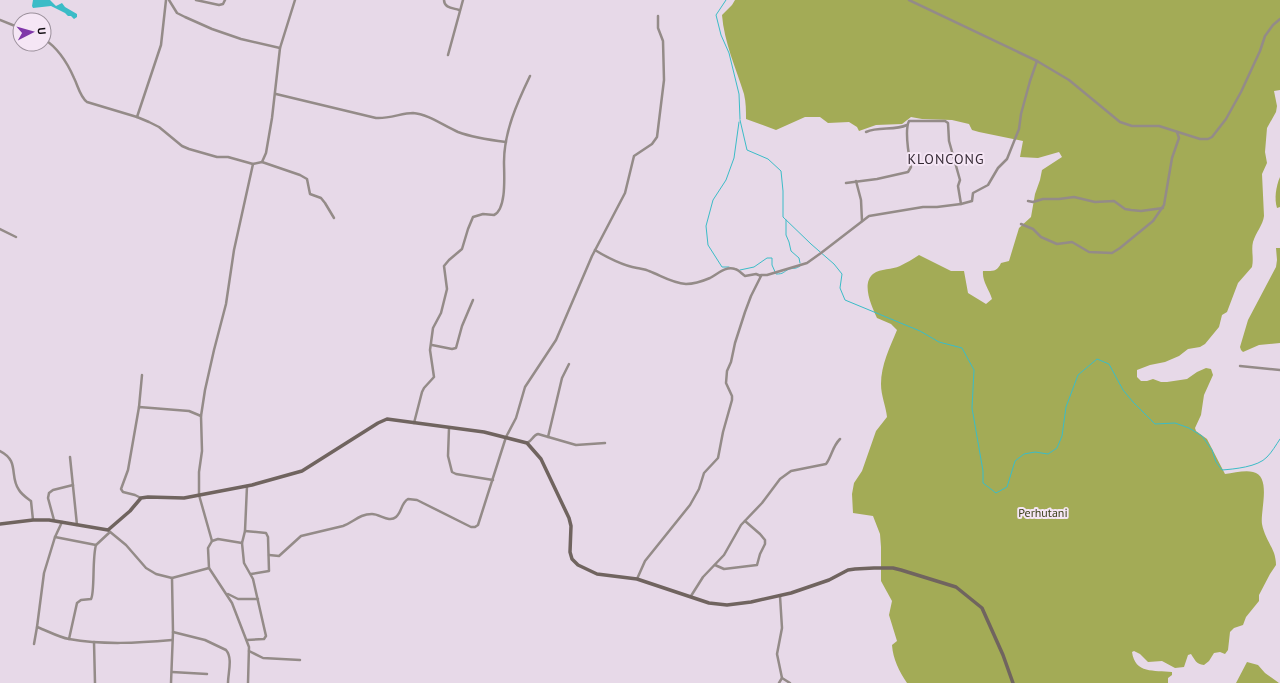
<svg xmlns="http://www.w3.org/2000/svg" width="1280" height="683" font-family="'PT Sans',sans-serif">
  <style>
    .forest { fill: #a3ab56 }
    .water { fill: #3bbcc7 }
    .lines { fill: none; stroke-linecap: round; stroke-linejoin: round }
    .stream { stroke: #3bbcc7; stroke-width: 1 }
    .street { stroke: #948b88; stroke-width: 2.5 }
    .secondary { stroke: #70645f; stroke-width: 3.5 }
    .labels { text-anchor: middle; stroke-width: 4; stroke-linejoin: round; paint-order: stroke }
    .park-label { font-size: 12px; fill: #3d411c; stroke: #f5e6f5 }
    .quarter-label { font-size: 14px; letter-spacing: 1px; fill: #332833; stroke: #f5e6f5 }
  </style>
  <rect width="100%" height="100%" fill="#e7d9e8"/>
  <g class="forest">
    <path d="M735,0H1280V90L1274,91L1277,106L1276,112L1267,128L1265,152L1267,163L1262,174L1264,216C1263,225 1256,232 1253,242C1251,250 1254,258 1252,267L1238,283L1227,312L1222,315L1219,327L1205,344L1200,347L1188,349L1179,356L1165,362L1150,365L1137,370V377L1141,381H1147L1153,379L1161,382H1167L1187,379L1197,372L1206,368L1211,369L1213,375L1204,395L1201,415L1195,428L1196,431L1207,439L1225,474C1234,473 1245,470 1253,472C1272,476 1260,511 1262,524C1264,535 1270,543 1274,553C1275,556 1276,561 1276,565L1270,574L1259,595V601L1246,617L1243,625L1234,628L1230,632L1228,650L1225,654L1220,652L1214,653L1209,661L1204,665C1196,664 1195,660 1191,654L1188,655L1184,667L1175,668L1162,661L1148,662L1140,654L1134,651L1132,652C1135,674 1154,670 1172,672V675L1168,678V683H907C899,671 893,659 892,645L897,641L889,615L892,601L881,581V547L880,534L873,516L853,513L852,494L854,483L862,471L876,431L887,417C886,406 881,396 881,384C881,365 890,347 897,330L891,324L877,318C872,307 861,284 873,274C881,268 892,270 900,266C906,263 913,259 919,255L951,271H964L968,293L986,304L992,299C989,289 982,282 983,271C993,271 997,272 1001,263L1009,261L1019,228L1031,217L1035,194L1040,180L1042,170L1062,157L1059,152L1038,158L1020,157L1023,141L979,132L972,130L969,124L952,120L922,119L911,117L902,124L876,125L859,131L857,127L849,122L828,123L820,117H805L776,130L746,119C746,111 746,102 744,94C736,68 724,42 722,15L732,5Z"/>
    <path d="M1280,177V207L1277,208C1274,199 1276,186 1280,177Z"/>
    <path d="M1276,248H1280V343L1259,345L1243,352L1241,350L1240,347L1248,320L1276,267L1277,260Z"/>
    <path d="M1247,662L1258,665L1265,673L1279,683H1236Z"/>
  </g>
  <path class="water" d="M33,0H50L56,6L62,3L65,7L77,14V17L74,19L71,16H68L65,13L51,6L33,8L32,6Z"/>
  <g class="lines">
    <g class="stream">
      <path d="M726,0L716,15L721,35L729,53L739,94L740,119"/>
      <path d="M740,120L747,150L768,159L781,171L783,191V217L811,244L834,264L842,274L840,288L845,300L920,331L939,342L962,348L974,370L972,408L983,471V483L996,493L1007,487L1015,461L1024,454L1035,452L1048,454L1057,448L1062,436L1066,407L1078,375L1097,359L1109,364L1123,390L1133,402L1155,424L1175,423L1189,428L1202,436L1212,450L1216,462L1222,470C1234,469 1258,467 1267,457C1272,452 1276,445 1280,439"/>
      <path d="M786,220V235L789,242L791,251L799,258L800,263"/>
      <path d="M729,267H722L708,245L706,226L713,200L726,180L734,158L739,122"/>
      <path d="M740,270L754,267L767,258H772V265L776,274C784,274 783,272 789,269C794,268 796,269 800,266"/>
    </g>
    <g class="street">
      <path d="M169,0L177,13L185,17L212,29L241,39L280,48"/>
      <path d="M196,0L219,5L223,4L225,0"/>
      <path d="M444,0C444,8 453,8 459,10"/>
      <path d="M909,0L1037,61L1069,80L1120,122L1132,126H1159L1200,139H1208L1212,137L1226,119L1241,92L1260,51L1265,36L1273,25L1280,19"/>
      <path d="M0,20L20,28"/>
      <path d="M44,39C58,48 67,62 74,78C78,86 80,97 87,102L137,117L149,122L159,127L182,146L189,149L217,157H228L253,164L262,162L266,153L272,118L280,48L295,0"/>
      <path d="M448,55L463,0"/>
      <path d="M276,94L376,118C389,119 402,113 413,113C428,114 444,126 458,132C474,138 490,140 506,142"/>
      <path d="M137,117L161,45L166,0"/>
      <path d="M866,132C879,126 894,131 907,125"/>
      <path d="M262,162L300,175L307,179L310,194L321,198L325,203L334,218"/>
      <path d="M856,181L861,200L862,221"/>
      <path d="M846,183L877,179L908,172L911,167C909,156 904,131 909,121H945L948,123L949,141L960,180L958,186L961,204L972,201L973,193L988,185L998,168L1007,159L1019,129L1021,114L1030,81L1037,61"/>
      <path d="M1028,201L1033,202L1043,199H1059L1074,197L1095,202L1114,201L1125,209L1131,210L1141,211L1163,208"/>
      <path d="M1021,224L1033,229L1041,237L1057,244L1072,242L1089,252L1112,253L1120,248L1153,221L1164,205L1172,158L1179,138L1177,132"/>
      <path d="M0,229L16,237"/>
      <path d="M595,250C606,257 624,266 637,268C641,269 645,269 649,271C662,276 672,283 686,284C694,284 703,281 710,278C718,274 725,266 735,269C739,270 742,274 745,276L756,274L761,276L751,296L745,312L735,343L731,362L727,371L726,383L732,396V400L723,432L718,458L704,473L699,489L690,505L645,561L637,579"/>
      <path d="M761,275H767L807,263L821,253L869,216L923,207H937L961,204"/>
      <path d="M432,345L452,349L456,348L462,326L473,300"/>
      <path d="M1240,366L1280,370"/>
      <path d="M139,407L142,375"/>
      <path d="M414,423L422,392L424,388L434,377L430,350L433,328L441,313L447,289L444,266L449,260L462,249L468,229L473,217L483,214L494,215C507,209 504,174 504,162C504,132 517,103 530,76"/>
      <path d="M449,428L448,456L452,472L456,474L493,480"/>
      <path d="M548,437L562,378L569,364"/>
      <path d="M527,443C532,441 533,435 538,434L576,445L605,443"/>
      <path d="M0,451C20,461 9,476 19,490C22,495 27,498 31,501L33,520"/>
      <path d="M70,457L77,525"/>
      <path d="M141,498L135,495L123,492L121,489L128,470L139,407L189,411L201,416"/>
      <path d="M54,520L48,498L49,493L53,490L73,485"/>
      <path d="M109,531L126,545L146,568L156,574L172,578L209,568"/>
      <path d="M245,531L266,533L268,537L269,571L251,574"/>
      <path d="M55,537L96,545"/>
      <path d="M212,541L218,539L242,543L245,531L247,486"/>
      <path d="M242,543L244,563L253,579L266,636L264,639L247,640"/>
      <path d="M269,555L279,556L301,536L343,526C354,522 359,514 372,514C380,514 389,523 396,517C402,512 401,503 408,499L417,500L471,527H475L478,525L506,437L516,418L525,387L556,340L592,256L625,193L634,156L652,144L657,137L664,80L663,41L658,28V16"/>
      <path d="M715,565L724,569L757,565L760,554L765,544V540L760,534L745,521"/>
      <path d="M228,594L238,599H258"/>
      <path d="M691,596L703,577L724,555L741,525L762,503L780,479L791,471L826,464C832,456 832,447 840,439"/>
      <path d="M780,596L782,628L777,654L782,678L790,683"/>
      <path d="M37,627C48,631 58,637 69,639C103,645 138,643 172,640"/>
      <path d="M173,632L205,640L226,650C233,658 228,673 228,683"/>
      <path d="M69,639L77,603L81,600L91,599C95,593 92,558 96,545L110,532"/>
      <path d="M94,642L95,683"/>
      <path d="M34,644L37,627L44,573L55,537L62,522"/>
      <path d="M249,651L263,658L300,660"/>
      <path d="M172,672L207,674"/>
      <path d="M171,683L173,632L172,578"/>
      <path d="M248,683L249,647L232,603L209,568L208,548L212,541L199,495V472L202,451L201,416L205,390L214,350L226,304L234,250L253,164"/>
      <path d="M779,683L782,678"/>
    </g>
    <path class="secondary" d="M0,524L33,520H49L108,530L130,511L141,498L148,497L184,498L252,485L302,471L378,423L387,419L484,432L527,443L541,459L569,518L571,526L570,552L572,559L578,565L597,574L637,579L709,603L727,605L751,602L791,593L829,580L848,570L855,569L874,568H893L901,570L956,587L982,608L1003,655L1013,683"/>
  </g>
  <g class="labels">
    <g class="park-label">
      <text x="1043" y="517">Perhutani</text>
    </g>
    <g class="quarter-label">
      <text x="946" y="164">KLONCONG</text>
    </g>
  </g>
  <g transform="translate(32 32) rotate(84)"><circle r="19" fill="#f5e6f5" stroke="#9b909b"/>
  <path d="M0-3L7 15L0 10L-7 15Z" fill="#8037a9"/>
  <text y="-6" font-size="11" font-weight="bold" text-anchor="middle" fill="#130e13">U</text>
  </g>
</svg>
